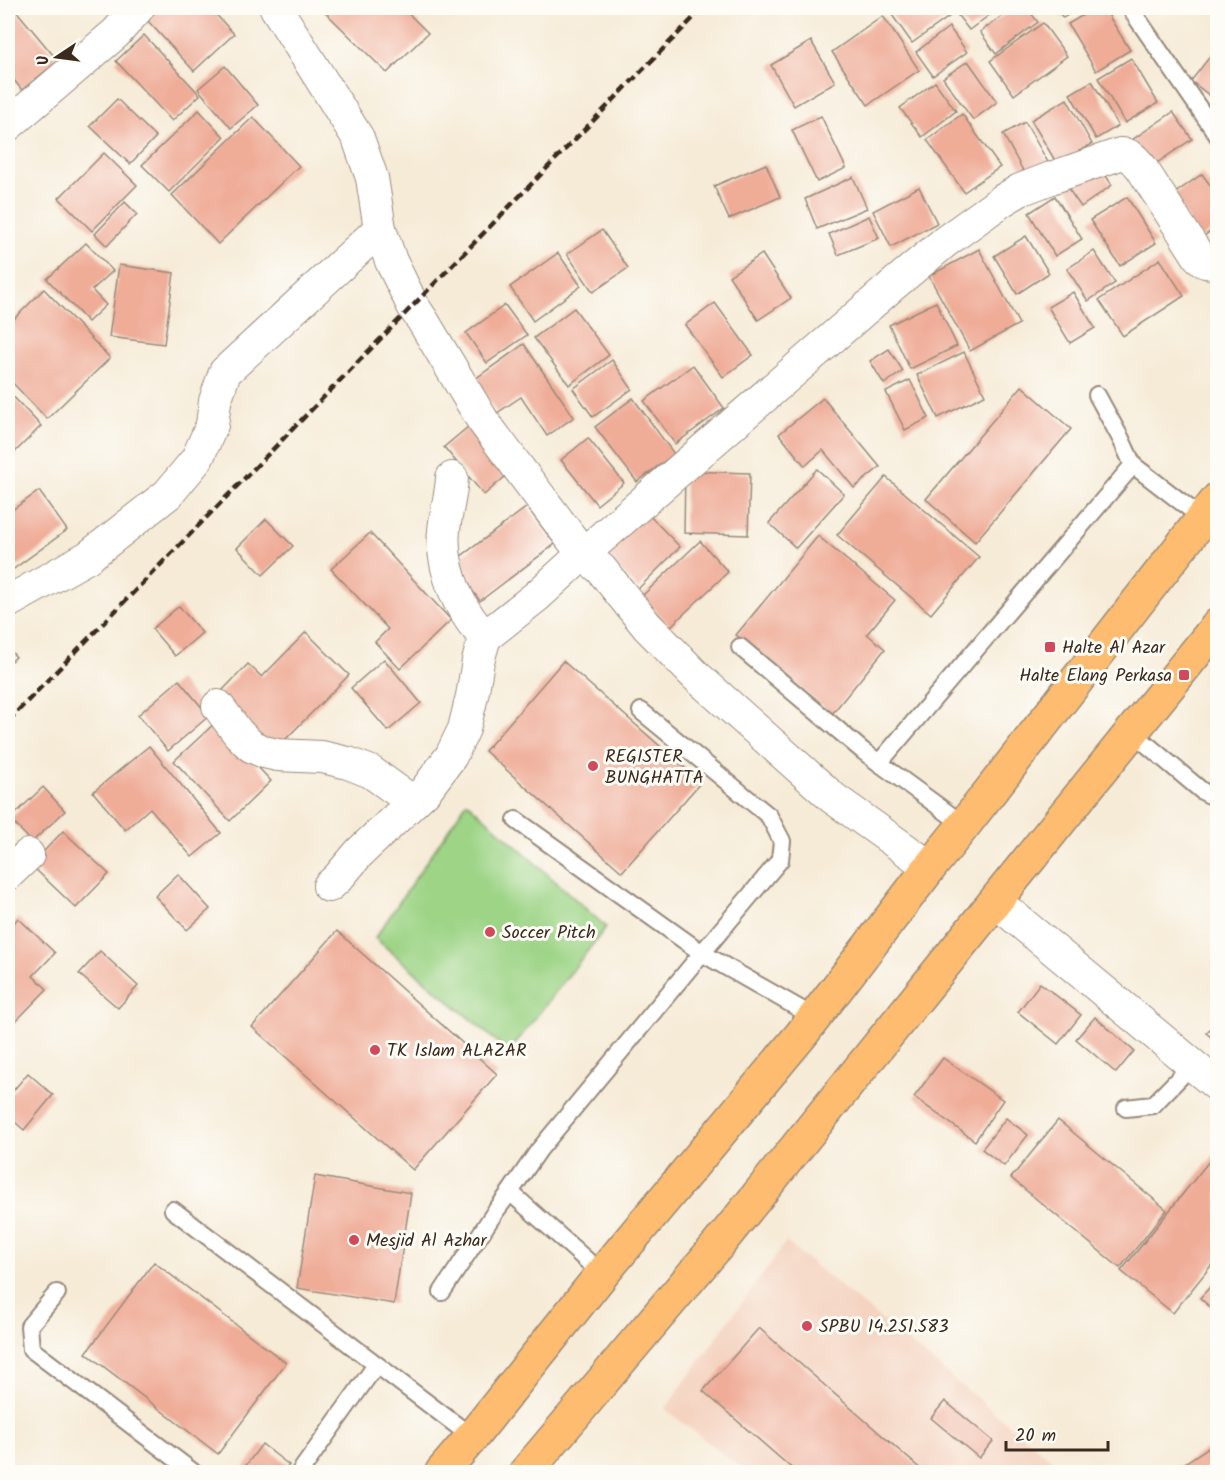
<svg xmlns="http://www.w3.org/2000/svg" width="1225" height="1480" font-family="Kalam,sans-serif">
  <style>
    .built { fill: #f4d3c0 }
    .green { fill: #9dd486; stroke: #6c7f52; stroke-width: 1.5 }
    .building { fill: #efac97 }
    .lines { fill: none; stroke-linecap: round; stroke-linejoin: round }
    .service-casing { stroke: #988a7a; stroke-width: 20 }
    .minor-casing { stroke: #988a7a; stroke-width: 34 }
    .primary-casing { stroke: #988a7a; stroke-width: 36 }
    .service { stroke: #fff; stroke-width: 16 }
    .minor { stroke: #fff; stroke-width: 32 }
    .primary { stroke: #fdbc6f; stroke-width: 33 }
    .rail { stroke: #3b2a1e; stroke-width: 4.5; stroke-dasharray: 9 4.5; stroke-linecap: butt }
    .poi-dot { fill: #d1495b; stroke: #fdfcf7; stroke-width: 2 }
    .labels { text-anchor: middle; stroke-width: 6; stroke-linejoin: round; paint-order: stroke }
    .poi-label { font-size: 18px; fill: #3b2a1e; stroke: #fdfcf7; text-anchor: start }
  </style>
  <rect width="100%" height="100%" fill="#fdfcf7"/>
  <filter id="ink" filterUnits="userSpaceOnUse"><feTurbulence type="fractalNoise" baseFrequency=".0167" numOctaves="2"/><feDisplacementMap in="SourceGraphic" scale="12" xChannelSelector="R" yChannelSelector="G"/><feConvolveMatrix kernelMatrix="1 2 1 2 8 2 1 2 1" color-interpolation-filters="sRGB"/></filter>
  <filter id="wash" filterUnits="userSpaceOnUse"><feTurbulence type="fractalNoise" baseFrequency=".008" numOctaves="4" result="noise"/><feDisplacementMap in="SourceGraphic" scale="24" xChannelSelector="R" yChannelSelector="G"/><feGaussianBlur stdDeviation="1.35" result="paint"/><feColorMatrix in="noise" values="0 0 0 0 0 0 0 0 0 0 0 0 0 0 0 0 0 1.4 0 .05"/><feComposite in="paint" operator="in"/></filter>
  <g filter="url(#wash)">
    <rect width="100%" height="100%" fill="#f6ebd7"/>
    <path class="built" d="M786,1242L1067,1472H746L665,1409Z"/>
    <path class="green" d="M467,802L606,927L509,1052L375,938Z"/>
    <g id="blocks">
      <g class="building">
        <path d="M8,8H14L58,61L22,90L8,73Z"/>
        <path d="M160,8H210L234,34L194,71L147,20Z"/>
        <path d="M321,8H403L428,33L387,73Z"/>
        <path d="M887,8H944L950,16L912,43Z"/>
        <path d="M952,8H999L969,30Z"/>
        <path d="M1013,8H1027L1038,22L996,54L980,32Z"/>
        <path d="M1056,8H1079L1063,18Z"/>
        <path d="M1095,8H1104L1130,50L1096,71L1068,24Z"/>
        <path d="M883,16L919,70L868,105L832,52Z"/>
        <path d="M1043,23L1067,56L1014,95L990,61Z"/>
        <path d="M949,27L967,52L933,76L916,52Z"/>
        <path d="M144,35L200,95L172,121L116,61Z"/>
        <path d="M811,41L835,82L794,106L771,65Z"/>
        <path d="M1218,46V102L1191,81Z"/>
        <path d="M1131,58L1158,103L1125,123L1098,78Z"/>
        <path d="M968,61L997,102L973,120L943,78Z"/>
        <path d="M225,66L258,105L231,128L198,89Z"/>
        <path d="M1092,81L1118,126L1096,139L1070,94Z"/>
        <path d="M935,82L956,111L922,137L900,108Z"/>
        <path d="M117,99L156,137L130,164L90,126Z"/>
        <path d="M1067,99L1092,144L1057,164L1031,120Z"/>
        <path d="M199,110L224,137L169,192L142,165Z"/>
        <path d="M1173,112L1192,139L1151,167L1132,140Z"/>
        <path d="M962,114L1000,167L964,192L927,140Z"/>
        <path d="M821,116L846,168L817,182L792,130Z"/>
        <path d="M253,117L299,166L218,244L172,195Z"/>
        <path d="M1025,122L1049,164L1026,176L1003,134Z"/>
        <path d="M104,153L137,185L92,231L59,198Z"/>
        <path d="M766,164L780,197L729,219L714,186Z"/>
        <path d="M1099,165L1112,185L1081,207L1067,187Z"/>
        <path d="M1202,174L1218,196V226L1201,238L1171,196Z"/>
        <path d="M853,177L867,208L817,229L805,199Z"/>
        <path d="M919,187L937,223L891,247L873,211Z"/>
        <path d="M1055,196L1082,239L1055,256L1029,213Z"/>
        <path d="M1127,197L1156,243L1120,266L1090,220Z"/>
        <path d="M125,202L137,214L107,246L95,234Z"/>
        <path d="M869,216L879,238L838,255L829,234Z"/>
        <path d="M602,230L628,268L593,292L567,254Z"/>
        <path d="M1026,236L1049,273L1017,294L994,256Z"/>
        <path d="M86,243L113,271L92,290L106,305L88,322L47,279Z"/>
        <path d="M979,249L1019,324L970,351L929,276Z"/>
        <path d="M1094,251L1115,283L1088,301L1067,269Z"/>
        <path d="M558,253L581,286L533,321L510,287Z"/>
        <path d="M762,254L791,298L758,320L729,276Z"/>
        <path d="M1160,259L1184,296L1123,336L1099,300Z"/>
        <path d="M119,265L174,273L164,344L109,337Z"/>
        <path d="M44,289L110,358L47,419L8,378V325Z"/>
        <path d="M1073,292L1095,328L1070,343L1048,307Z"/>
        <path d="M936,302L957,346L910,369L889,325Z"/>
        <path d="M715,303L753,355L723,377L685,325Z"/>
        <path d="M505,305L527,335L487,363L466,333Z"/>
        <path d="M574,308L609,355L569,385L534,338Z"/>
        <path d="M524,344L574,417L547,436L521,397L497,413L475,379Z"/>
        <path d="M889,349L903,371L884,384L870,361Z"/>
        <path d="M964,352L985,395L938,418L917,375Z"/>
        <path d="M612,360L632,389L593,417L573,389Z"/>
        <path d="M693,365L724,408L675,444L644,401Z"/>
        <path d="M910,380L929,418L905,430L886,392Z"/>
        <path d="M1022,386L1071,429L975,542L926,499Z"/>
        <path d="M8,391L41,426L8,459Z"/>
        <path d="M633,398L674,454L637,482L595,427Z"/>
        <path d="M823,398L880,467L854,488L823,450L805,466L779,434Z"/>
        <path d="M475,421L514,469L484,495L444,447Z"/>
        <path d="M588,438L624,483L597,505L561,460Z"/>
        <path d="M817,469L844,494L796,548L769,523Z"/>
        <path d="M685,471L750,473L748,535L684,533Z"/>
        <path d="M886,477L979,557L931,614L837,535Z"/>
        <path d="M39,491L67,530L8,573V513Z"/>
        <path d="M527,507L555,544L480,601L452,563Z"/>
        <path d="M646,512L680,547L638,589L604,554Z"/>
        <path d="M266,519L293,546L263,575L237,548Z"/>
        <path d="M370,533L451,620L400,669L375,642L388,629L331,569Z"/>
        <path d="M818,536L895,600L867,634L885,649L832,714L736,635Z"/>
        <path d="M700,541L728,572L670,627L642,596Z"/>
        <path d="M179,606L202,633L175,656L152,629Z"/>
        <path d="M306,632L349,675L273,752L217,696L248,664L262,677Z"/>
        <path d="M8,648L16,657L8,664Z"/>
        <path d="M384,659L421,703L388,731L351,688Z"/>
        <path d="M563,661L701,782L622,872L485,751Z"/>
        <path d="M179,680L209,716L168,751L138,715Z"/>
        <path d="M216,722L271,781L230,821L174,761Z"/>
        <path d="M149,746L221,833L192,857L150,808L125,830L93,792Z"/>
        <path d="M43,787L65,811L32,842L10,819Z"/>
        <path d="M63,831L109,874L76,908L31,865Z"/>
        <path d="M178,874L210,909L187,930L155,896Z"/>
        <path d="M18,918L55,953L33,976L47,989L16,1021L8,1013V930Z"/>
        <path d="M337,931L497,1074L413,1170L252,1027Z"/>
        <path d="M100,951L138,986L118,1008L79,974Z"/>
        <path d="M1040,983L1081,1015L1058,1044L1018,1012Z"/>
        <path d="M1095,1017L1134,1051L1116,1073L1076,1039Z"/>
        <path d="M1218,1021V1043L1206,1033Z"/>
        <path d="M943,1058L1003,1100L975,1141L914,1097Z"/>
        <path d="M28,1073L53,1095L24,1130L8,1116V1097Z"/>
        <path d="M1006,1118L1028,1135L1004,1166L982,1149Z"/>
        <path d="M1058,1120L1167,1210L1120,1268L1011,1178Z"/>
        <path d="M1218,1150V1257L1173,1313L1121,1271Z"/>
        <path d="M315,1176L411,1193L394,1304L297,1288Z"/>
        <path d="M154,1262L286,1363L218,1454L86,1353Z"/>
        <path d="M1218,1278V1314L1200,1298Z"/>
        <path d="M759,1328L924,1472H796L703,1391Z"/>
        <path d="M945,1401L993,1441L979,1458L931,1418Z"/>
        <path d="M1218,1441V1472H1179L1176,1469Z"/>
        <path d="M262,1444L289,1465L283,1472H241Z"/>
      </g>
    </g>
  </g>
  <g filter="url(#ink)">
    <use href="#blocks" fill-opacity="0" stroke="#988a7a" stroke-width="1.5"/>
    <g class="lines">
      <g class="service-casing">
        <g id="service">
          <path d="M1130,8L1218,136"/>
          <path d="M1097,395L1121,439L1133,465"/>
          <path d="M740,647L863,751L879,763L1133,465L1202,518"/>
          <path d="M1132,732L1202,791L1210,795L1218,793"/>
          <path d="M879,763L964,825"/>
          <path d="M516,820L702,953L780,860L782,841L769,816L641,711"/>
          <path d="M1126,1108L1153,1105L1191,1066"/>
          <path d="M510,1192L602,1274"/>
          <path d="M173,1210L472,1437"/>
          <path d="M442,1292L495,1212L510,1192L539,1150L702,953L814,1017"/>
          <path d="M57,1293L29,1326L31,1349L193,1472"/>
          <path d="M300,1472L376,1365"/>
        </g>
      </g>
      <g class="minor-casing">
        <g id="minor">
          <path d="M276,8L358,138L372,178L380,229L391,261L413,306L423,321L483,421L583,554L601,569L647,626L696,676L833,798L930,867"/>
          <path d="M8,125L116,33L138,8"/>
          <path d="M452,478C451,495 446,512 444,530C441,560 453,595 470,619C474,625 480,631 485,637"/>
          <path d="M8,602L88,557L168,494L197,459L212,425L215,401L225,372L380,229"/>
          <path d="M218,706L238,733L251,746L264,752L277,755L322,757L348,763L371,772L413,802"/>
          <path d="M8,874L28,855"/>
          <path d="M329,886L337,879L359,853L425,791L451,756L464,729L472,696L478,661L485,637L537,596L583,554L893,285L946,241L1003,200L1020,190L1051,178L1120,154C1131,154 1134,159 1141,167L1199,257L1205,262L1218,264"/>
          <path d="M995,901L1218,1086"/>
        </g>
      </g>
      <g class="primary-casing">
        <g id="primary">
          <path d="M442,1472L472,1437L602,1274L801,1035L930,867L964,825L1218,499"/>
          <path d="M526,1472L717,1246L1218,625"/>
        </g>
      </g>
      <use href="#service" class="service"/>
      <use href="#minor" class="minor"/>
      <use href="#primary" class="primary"/>
      <path class="rail" d="M8,721L703,8"/>
    </g>
  </g>
  <g class="poi-dot">
    <rect x="1044" y="641" width="12" height="12" rx="3"/>
    <rect x="1178" y="669" width="12" height="12" rx="3"/>
    <circle cx="593" cy="766" r="6"/>
    <circle cx="490" cy="932" r="6"/>
    <circle cx="375" cy="1050" r="6"/>
    <circle cx="354" cy="1240" r="6"/>
    <circle cx="807" cy="1326" r="6"/>
  </g>
  <g class="labels">
    <g class="poi-label">
      <text x="1062" y="653">Halte Al Azar</text>
      <text x="1172" y="681" text-anchor="end">Halte Elang Perkasa</text>
      <text x="605" y="762">REGISTER<tspan x="605" dy="21">BUNGHATTA</tspan></text>
      <text x="502" y="938">Soccer Pitch</text>
      <text x="387" y="1056">TK Islam ALAZAR</text>
      <text x="366" y="1246">Mesjid Al Azhar</text>
      <text x="819" y="1332">SPBU 14.251.583</text>
    </g>
  </g>
  <rect width="1225" height="1480" fill="none" stroke="#fdfcf7" stroke-width="30"/>
  <g transform="translate(57 57) rotate(257)" stroke="#fdfcf7" stroke-width="4.5" paint-order="stroke">
  <path d="M0-4.5L10 22L0 15L-10 22Z" fill="#3b2a1e"/>
  <text y="-9" font-size="16" font-weight="bold" text-anchor="middle" fill="#3b2a1e">U</text>
  </g>
  <path d="M1006 1441v9h102v-9" fill="none" stroke="#3b2a1e" stroke-width="3"/>
  <text x="1015" y="1441" font-size="18" fill="#3b2a1e" stroke="#fdfcf7" stroke-width="4.5" paint-order="stroke">20 m</text>
</svg>
